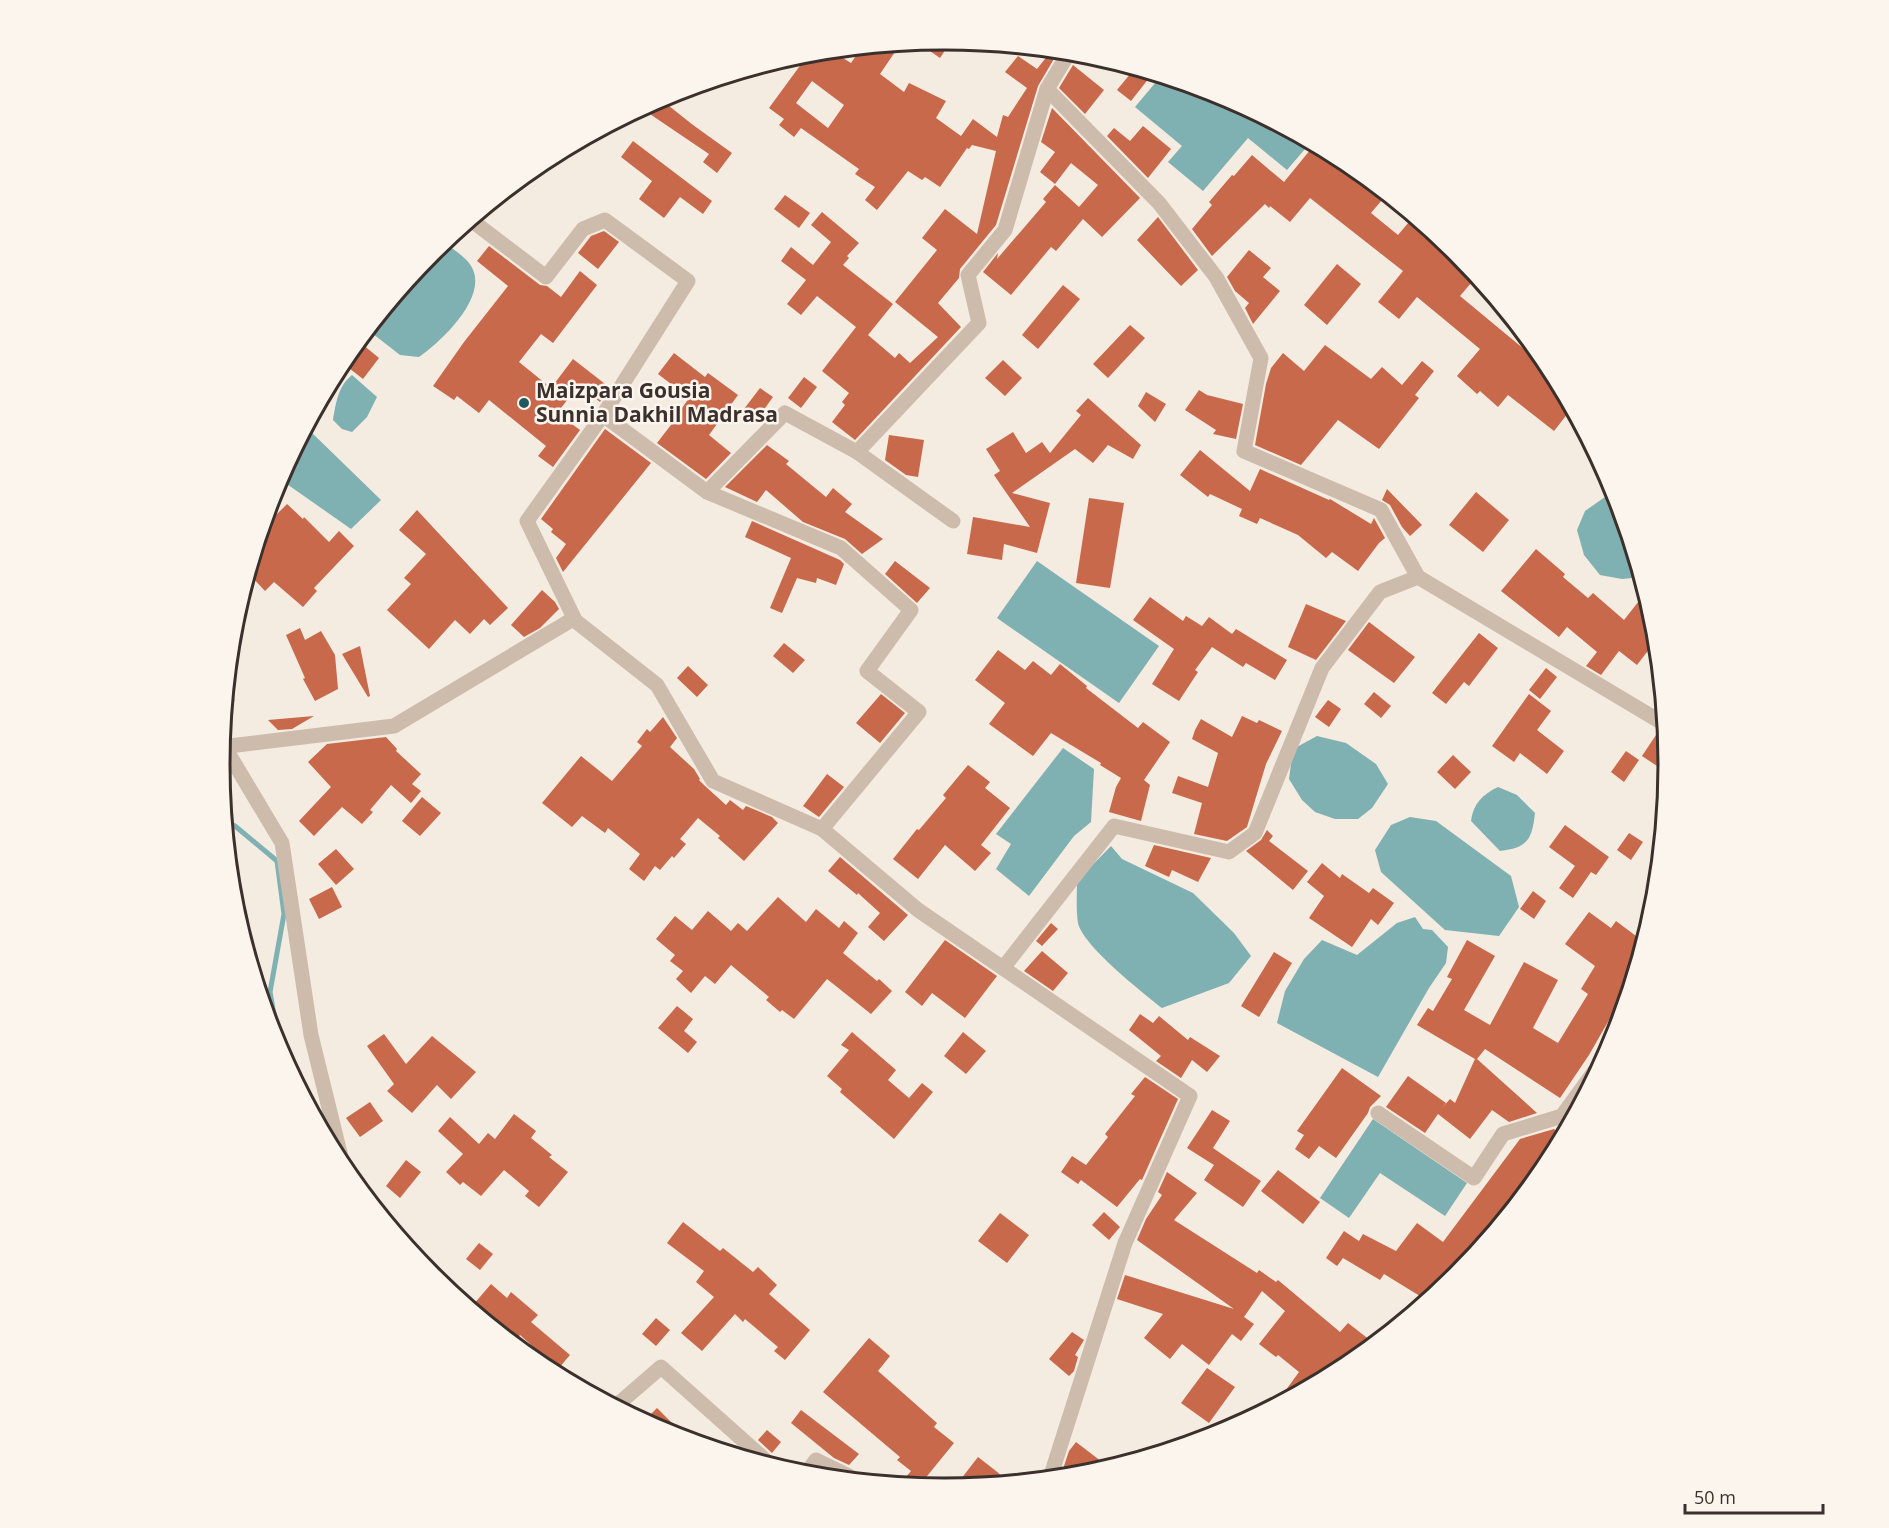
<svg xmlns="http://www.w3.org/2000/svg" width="1889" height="1528" font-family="'Open Sans',sans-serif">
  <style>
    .water { fill: #7fb0b2 }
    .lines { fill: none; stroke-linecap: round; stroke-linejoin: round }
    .stream { stroke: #7fb0b2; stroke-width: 5 }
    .building { fill: #c8694b; fill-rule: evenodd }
    .street { stroke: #cdbbac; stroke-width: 15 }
    .poi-dot { fill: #1f5a5e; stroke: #fbf5ee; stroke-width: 2 }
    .labels { text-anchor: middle; stroke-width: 5; stroke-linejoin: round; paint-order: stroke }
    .poi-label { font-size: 21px; font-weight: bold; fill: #3b302b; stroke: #fbf5ee; text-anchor: start }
    .rim { fill: none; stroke: #3b302b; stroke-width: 3 }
  </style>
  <rect width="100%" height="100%" fill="#f4ebe1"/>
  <g class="water">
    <path d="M1161,76L1222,94L1311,142L1287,170L1248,138L1203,191L1168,162L1182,146L1135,107Z"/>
    <path d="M444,242C451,248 463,255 469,263C493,293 442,341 419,357L400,355L368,330L432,251Z"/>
    <path d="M352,375L377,397L367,417L352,432L342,429L333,420C336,403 338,386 352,375Z"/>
    <path d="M310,431L381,500L351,529L284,482L282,472L301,438Z"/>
    <path d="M1615,490L1640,572L1632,578L1622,579L1600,575L1584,555L1577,530L1585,511Z"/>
    <path d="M1037,561L1159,646L1119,703L997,618Z"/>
    <path d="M1317,736L1346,743L1376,764L1388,784L1372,808L1358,819H1335L1315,812L1302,800L1289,779L1291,764L1295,748Z"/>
    <path d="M1063,748L1094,769L1091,822L1074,836L1029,896L996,869L1011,844L996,834Z"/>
    <path d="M1498,787L1517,795L1535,813C1532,839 1528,848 1500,851L1471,821C1473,804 1483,794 1498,787Z"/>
    <path d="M1410,817L1436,821L1511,876L1519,907L1499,936L1445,930L1381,872L1375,850L1391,825Z"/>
    <path d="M1111,846L1122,859L1193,893L1234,933L1251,956L1229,983L1162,1008C1142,992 1083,946 1078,923C1076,910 1077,894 1077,881Z"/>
    <path d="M1415,917L1423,929L1432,930L1448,947L1446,963L1429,988L1378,1077L1277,1023L1285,991L1304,959L1322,940L1357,955L1397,923Z"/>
    <path d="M1373,1119L1467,1183L1445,1216L1380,1173L1349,1218L1320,1198Z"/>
  </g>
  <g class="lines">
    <g class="stream">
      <path d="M225,710L232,700L227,685"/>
      <path d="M225,821L235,826L277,861L284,914L270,992L278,1037L314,1115"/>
    </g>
  </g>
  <g class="building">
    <path d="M945,39L952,40L940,58L927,49L932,40Z"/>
    <path d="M901,43L880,74L904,92L909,83L946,101L936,118L961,136L973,119L997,137L1003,115L1008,117L1027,88L1005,72L1018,56L1037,69L1052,50L1058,52L1038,86L996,225L960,269L959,278L938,303L961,327L855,440L832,422L845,405L842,402L849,393L822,371L856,327L817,296L801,315L787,304L806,280L781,261L791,247L813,265L831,242L811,225L822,212L859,243L847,256L849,258L843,265L893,304L868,335L895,358L899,353L910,363L938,337L895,302L937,250L922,238L945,209L977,234L996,151L972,145L969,149L967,148L940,187L925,177L922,180L908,171L877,210L865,200L875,187L855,174L859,169L801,128L794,137L779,125L784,119L769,108L810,52L830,50L851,63L862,47ZM812,81L844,105L828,128L796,103Z"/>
    <path d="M1073,65L1104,90L1085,114L1059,88Z"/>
    <path d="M1135,68L1153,73L1131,101L1117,90Z"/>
    <path d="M659,98L693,125L732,153L717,173L703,162L709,154L641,108Z"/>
    <path d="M1052,108L1140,198L1102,237L1083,219L1056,251L1051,247L1011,295L983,272L998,253L997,259L1046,202L1043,199L1055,185L1079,207L1098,185L1071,163L1055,184L1040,172L1055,152L1041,142Z"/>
    <path d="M1143,126L1171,149L1148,178L1107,136L1114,128L1130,141Z"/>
    <path d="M633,141L712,201L703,214L680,197L664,218L639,199L652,181L621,157Z"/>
    <path d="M1315,144L1348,161L1387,194L1371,213L1398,235L1414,216L1457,252L1477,276L1460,296L1542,364L1543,363L1552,370L1572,408L1554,431L1508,395L1498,407L1480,391L1477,394L1457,376L1480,349L1417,297L1399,319L1378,302L1403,271L1310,198L1290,222L1270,206L1269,208L1265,204L1212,256L1192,229L1212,205L1209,202L1232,175L1234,176L1252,155L1284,182Z"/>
    <path d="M785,195L810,213L799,228L774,209Z"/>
    <path d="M1158,217L1198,270L1181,286L1137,240Z"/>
    <path d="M604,231L619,242L598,269L578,253L591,236Z"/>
    <path d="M489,246L540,285L547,286L561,297L580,271L597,285L553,343L541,334L519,362L551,388L573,359L609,387L600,402L579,385L557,413L580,430L553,467L538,456L546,446L489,400L479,413L457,396L454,400L433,386L464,342L508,286L477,261Z"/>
    <path d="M1249,250L1271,268L1263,277L1280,291L1253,324L1245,308L1249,303L1235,291L1227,277Z"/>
    <path d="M1337,264L1361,284L1327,325L1304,305Z"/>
    <path d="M1063,285L1080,299L1038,349L1022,335Z"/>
    <path d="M1130,325L1145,338L1108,378L1093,364Z"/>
    <path d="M362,344L379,358L363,379L345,365Z"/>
    <path d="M1325,345L1371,379L1382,367L1402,385L1422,361L1434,371L1415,395L1419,398L1379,449L1338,420L1301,465L1255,445L1266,384L1271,368L1283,353L1304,371Z"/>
    <path d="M674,353L705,377L708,373L738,395L709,435L731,453L706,479L657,443L681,412L680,411L689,398L658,374Z"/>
    <path d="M1003,360L1022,378L1005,396L985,378Z"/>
    <path d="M804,377L817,387L801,408L788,398Z"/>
    <path d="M760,388L773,397L757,419L744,409Z"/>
    <path d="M1199,390L1207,395L1243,404L1236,439L1213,434L1216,430L1185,410Z"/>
    <path d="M1146,392L1166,404L1155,422L1138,406Z"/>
    <path d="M1088,398L1141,445L1133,459L1108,445L1093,463L1075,449L1012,493L1050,503L1037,553L1004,544L1002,560L967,554L973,517L1030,527L994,475L1000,471L986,449L1013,432L1026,453L1042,442L1050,453L1081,415L1076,411Z"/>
    <path d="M605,429L651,463L563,572L556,558L566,544L551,532L553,529L541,519Z"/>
    <path d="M889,435L924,440L918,477L906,475L885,460Z"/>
    <path d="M767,445L789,461L786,464L826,497L833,488L852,504L845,512L883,539L862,554L845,539L803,522L766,490L757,502L725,487Z"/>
    <path d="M1200,450L1250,491L1260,469L1329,500L1330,499L1371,524L1374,518L1385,538L1379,543L1358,571L1332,552L1326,558L1298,535L1260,518L1257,524L1239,516L1242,509L1210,494L1208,497L1180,475Z"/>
    <path d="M1387,489L1422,525L1410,536L1402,527L1390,505L1382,500Z"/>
    <path d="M1476,492L1509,520L1483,552L1449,525Z"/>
    <path d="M1089,498L1124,503L1110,588L1076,583Z"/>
    <path d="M287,504L303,519L304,517L329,542L339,531L354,546L314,588L317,591L303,607L274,582L265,591L248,573L261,530Z"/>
    <path d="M417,510L508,608L490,625L484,619L470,634L455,620L429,649L387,610L411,584L404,578L426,554L399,530Z"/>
    <path d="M752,521L840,560L844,564L836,585L817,578L816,583L797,578L782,613L770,608L791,558L745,537Z"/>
    <path d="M1536,549L1565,574L1563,577L1588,598L1593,593L1624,620L1646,592L1656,623L1657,639L1637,665L1619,651L1601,675L1586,666L1597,652L1567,627L1559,637L1501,591Z"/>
    <path d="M895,561L930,588L917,603L885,574Z"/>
    <path d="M542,590L555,602L559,609L540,628L524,637L511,625Z"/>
    <path d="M1150,597L1183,621L1186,616L1202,626L1209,617L1232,634L1236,629L1287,660L1275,680L1246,663L1243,667L1212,647L1195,670L1198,672L1179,701L1152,684L1174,649L1133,620Z"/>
    <path d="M1306,604L1346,621L1316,660L1288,647Z"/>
    <path d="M1369,622L1415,657L1394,683L1348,650Z"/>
    <path d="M300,628L305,640L321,631L335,655L338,689L315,701L303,679L305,678L286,635Z"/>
    <path d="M1479,633L1498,648L1469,686L1464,682L1446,704L1432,693Z"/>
    <path d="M784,643L805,660L793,673L773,656Z"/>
    <path d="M360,646L370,696L368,697L342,654Z"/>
    <path d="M998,650L1025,670L1033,661L1051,675L1060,664L1087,686L1086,688L1138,728L1143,722L1170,742L1144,780L1150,785L1141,821L1109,812L1116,787L1121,778L1100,765L1101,763L1051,733L1033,756L989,724L1005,703L975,680Z"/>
    <path d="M688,666L708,685L697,697L677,678Z"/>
    <path d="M1546,668L1557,677L1540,699L1529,690Z"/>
    <path d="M1374,692L1391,706L1381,718L1364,704Z"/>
    <path d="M881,694L905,713L880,743L856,723Z"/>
    <path d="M1529,694L1551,711L1537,730L1564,751L1547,774L1520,753L1514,762L1492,746Z"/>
    <path d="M1328,700L1341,709L1329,727L1315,717Z"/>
    <path d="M314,716L292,729L278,730L268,720Z"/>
    <path d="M1242,716L1257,723L1259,720L1282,731L1266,764L1247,827L1227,841L1194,834L1202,803L1172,793L1178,776L1208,787L1218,753L1192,739L1195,730L1201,719L1232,737Z"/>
    <path d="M663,717L677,738L670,747L694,769L700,779L699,780L705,786L726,805L730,800L743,810L746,806L772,817L778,823L744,861L718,838L720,836L698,818L680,839L686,844L674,858L672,856L660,870L655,866L644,881L629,869L640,854L608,828L605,833L582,816L572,827L542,803L581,756L612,781L642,746L637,742L647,729L650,732Z"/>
    <path d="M1658,732L1667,737L1669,774L1642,756Z"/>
    <path d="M386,737L397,749L396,751L421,774L412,784L421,791L411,803L391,785L370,810L373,812L362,824L342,807L314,836L299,821L331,787L308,762L327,744Z"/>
    <path d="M1626,751L1639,760L1624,782L1611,772Z"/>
    <path d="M1453,755L1471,772L1455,789L1437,772Z"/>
    <path d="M968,765L990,782L985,788L1010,808L981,845L991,853L975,871L945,845L918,879L893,859L917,829L919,830L946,798L943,795Z"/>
    <path d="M827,774L844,787L819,817L803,806Z"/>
    <path d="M422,797L441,813L420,836L402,821Z"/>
    <path d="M1565,825L1609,857L1596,875L1591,872L1573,898L1559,888L1575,866L1549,847Z"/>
    <path d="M1267,830L1273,836L1269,841L1308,871L1293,890L1246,851L1261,840Z"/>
    <path d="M1629,833L1643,842L1631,860L1617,850Z"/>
    <path d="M1154,845L1211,858L1198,882L1172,870L1169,877L1145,866Z"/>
    <path d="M336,849L354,869L336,885L318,864Z"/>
    <path d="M840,857L908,915L884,941L868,927L880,913L858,893L857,895L828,871Z"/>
    <path d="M1322,863L1340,878L1342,874L1369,893L1373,888L1394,903L1378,925L1371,919L1352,947L1309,918L1324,896L1307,882Z"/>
    <path d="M332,887L342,907L319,919L309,899Z"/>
    <path d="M1533,891L1546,901L1534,919L1520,909Z"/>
    <path d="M778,897L806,922L816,909L839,928L844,921L858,933L843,953L877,981L879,979L892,991L871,1014L827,979L794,1019L782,1010L780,1012L766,1000L769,997L731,965L715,984L705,976L691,993L676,979L683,971L670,961L675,955L656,939L675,916L692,930L708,911L731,931L738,923L747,931Z"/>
    <path d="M1589,912L1611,928L1616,921L1644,942L1623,1011L1617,1006L1589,1055L1560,1098L1485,1049L1477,1059L1537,1113L1509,1122L1492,1110L1470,1139L1438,1114L1425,1133L1386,1107L1408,1076L1446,1103L1442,1108L1450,1099L1455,1103L1475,1059L1417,1025L1428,1008L1433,1011L1452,979L1447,977L1467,940L1495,956L1464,1010L1490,1025L1524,962L1558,980L1533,1028L1558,1043L1588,994L1581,989L1595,966L1565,944Z"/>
    <path d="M1051,923L1058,929L1042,946L1036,941Z"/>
    <path d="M945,940L997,976L965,1018L932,993L922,1006L905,992Z"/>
    <path d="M1042,951L1068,973L1053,991L1024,971Z"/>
    <path d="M1274,952L1292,963L1259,1017L1241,1006Z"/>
    <path d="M677,1006L693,1019L684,1031L697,1042L688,1053L658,1028Z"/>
    <path d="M1140,1014L1153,1023L1159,1016L1188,1040L1190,1037L1220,1056L1207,1072L1192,1060L1181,1078L1156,1061L1161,1056L1129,1030Z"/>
    <path d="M852,1032L896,1070L888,1080L909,1098L922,1083L933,1092L894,1139L840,1092L842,1089L827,1076L849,1050L841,1045Z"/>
    <path d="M963,1032L986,1051L966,1074L944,1056Z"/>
    <path d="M384,1034L406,1064L432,1036L476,1072L451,1099L437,1085L412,1113L387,1091L394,1084L367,1046Z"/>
    <path d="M1342,1068L1381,1096L1370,1107L1368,1113L1336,1158L1319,1146L1309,1159L1295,1149L1304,1135L1297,1131Z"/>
    <path d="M1145,1077L1178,1099L1142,1180L1140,1179L1117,1207L1081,1180L1078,1184L1061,1172L1072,1156L1086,1165L1108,1137L1105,1134L1135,1096L1131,1094Z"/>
    <path d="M370,1102L383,1121L360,1137L346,1118Z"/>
    <path d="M1212,1110L1230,1121L1213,1148L1261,1181L1243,1207L1204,1180L1214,1165L1187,1148Z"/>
    <path d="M514,1114L536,1131L531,1138L552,1155L549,1157L568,1172L539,1207L525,1196L529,1191L504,1170L481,1196L463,1182L460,1185L446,1172L463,1154L438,1131L450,1117L479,1144L488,1133L495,1139Z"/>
    <path d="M1554,1129L1563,1137L1547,1167L1519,1202L1515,1199L1457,1277L1428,1301L1384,1274L1380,1280L1343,1258L1337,1266L1326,1258L1344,1231L1359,1241L1363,1234L1396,1251L1417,1223L1443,1242L1520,1139Z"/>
    <path d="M406,1160L421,1172L400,1198L386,1186Z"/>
    <path d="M1278,1170L1320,1202L1303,1224L1261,1191Z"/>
    <path d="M1167,1172L1197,1193L1174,1220L1257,1273L1259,1270L1276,1282L1278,1280L1340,1332L1348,1323L1375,1344L1347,1367L1345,1368L1339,1364L1332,1375L1275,1405L1299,1372L1278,1355L1276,1357L1259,1344L1285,1311L1262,1291L1244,1317L1254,1324L1241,1341L1232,1334L1209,1365L1182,1344L1170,1359L1144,1338L1163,1314L1117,1299L1125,1275L1234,1309L1137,1240L1146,1219L1162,1195L1158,1192Z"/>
    <path d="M1104,1212L1120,1227L1109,1240L1092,1225Z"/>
    <path d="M1000,1213L1029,1235L1007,1263L978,1241Z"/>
    <path d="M683,1222L720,1251L723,1248L753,1272L758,1267L777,1285L769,1294L810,1330L785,1360L774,1351L778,1347L745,1319L743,1322L735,1314L702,1351L681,1333L714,1297L696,1282L704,1271L667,1243Z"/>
    <path d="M479,1243L493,1254L480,1270L466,1259Z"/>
    <path d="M491,1284L507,1298L511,1292L538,1315L531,1322L570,1355L558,1369L520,1335L513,1343L473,1305Z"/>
    <path d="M656,1318L670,1330L656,1346L642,1334Z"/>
    <path d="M1072,1332L1084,1340L1075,1355L1078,1357L1074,1371L1069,1376L1049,1359Z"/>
    <path d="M869,1338L890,1356L878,1371L937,1423L934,1427L954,1443L919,1486L899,1485L911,1471L897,1460L900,1457L823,1392Z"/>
    <path d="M1207,1368L1235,1387L1209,1423L1181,1403Z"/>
    <path d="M657,1408L690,1441L667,1434L644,1421Z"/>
    <path d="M801,1410L859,1454L849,1465L834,1458L791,1423Z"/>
    <path d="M767,1430L781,1442L772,1453L758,1440Z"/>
    <path d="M1076,1442L1110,1468L1086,1475L1060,1478L1069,1451Z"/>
    <path d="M978,1457L996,1471L1010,1483L954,1488Z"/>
  </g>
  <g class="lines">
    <g class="street">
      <path d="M1047,89L1159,203L1216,277L1261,358L1244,451L1381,510L1418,577L1666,725"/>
      <path d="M471,220L546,277L583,229L605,220L688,281L603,415L707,492L785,413L857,452L979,323L968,275L1005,230L1047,89L1070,51"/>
      <path d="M857,452L953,521"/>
      <path d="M707,492L841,548L911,610L867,671L919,712L822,829"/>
      <path d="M575,620L527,521L603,415"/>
      <path d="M224,746L282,843L311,1035L344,1169"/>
      <path d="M221,747L394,726L573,619L657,685L713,781L822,829L918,910L1190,1096L1125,1243L1051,1475L1048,1479"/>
      <path d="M1003,968L1114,826L1229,852L1255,833L1322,668L1380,592L1418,577"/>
      <path d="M1378,1113L1474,1178L1503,1134L1562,1116L1610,1050"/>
      <path d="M616,1406L661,1367L772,1466"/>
      <path d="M805,1475L816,1460L857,1480"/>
    </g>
  </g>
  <circle class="poi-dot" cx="524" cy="403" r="6"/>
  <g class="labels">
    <g class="poi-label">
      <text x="536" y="398">Maizpara Gousia<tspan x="536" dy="24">Sunnia Dakhil Madrasa</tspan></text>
    </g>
  </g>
  <path d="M0 0H1889V1528H0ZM230 764a714 714 0 1 1 1428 0a714 714 0 1 1-1428 0Z" fill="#fbf5ee" fill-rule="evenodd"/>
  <path class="rim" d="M230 764a714 714 0 1 1 1428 0a714 714 0 1 1-1428 0Z"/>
  <path d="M1685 1504v9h138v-9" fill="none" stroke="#3b302b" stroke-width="3"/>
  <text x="1694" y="1504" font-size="18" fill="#3b302b" stroke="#fbf5ee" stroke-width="4.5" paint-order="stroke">50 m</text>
</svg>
